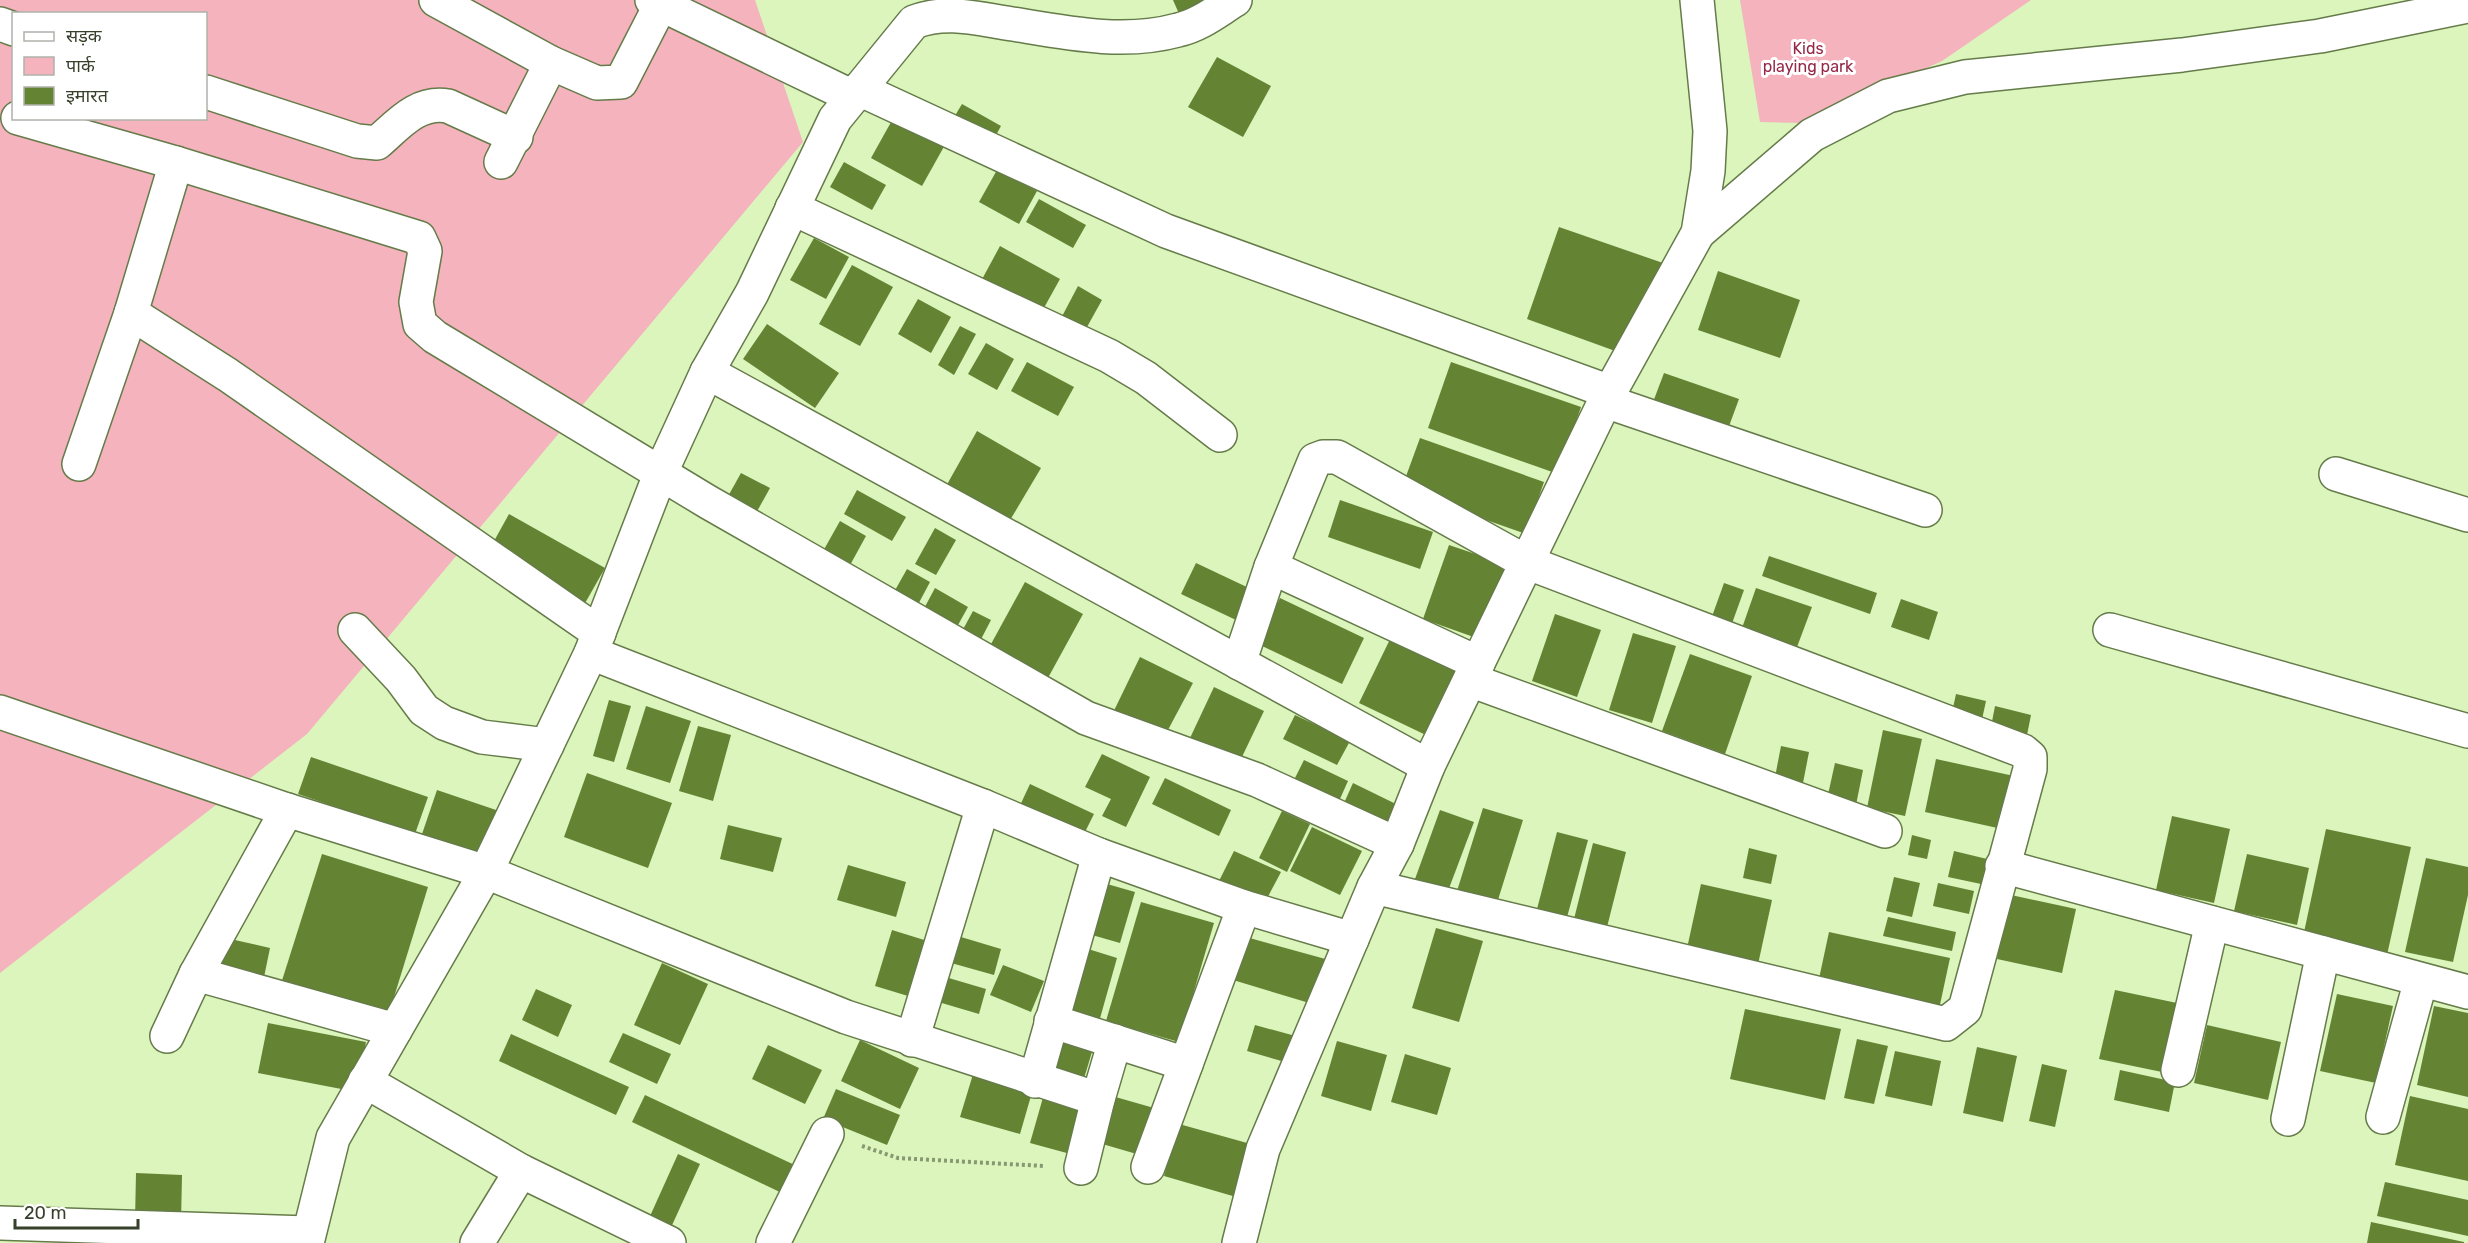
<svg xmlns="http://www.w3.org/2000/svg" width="2468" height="1243" font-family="Rubik,'Noto Sans Devanagari',sans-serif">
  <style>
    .green { fill: #f4b3bd; fill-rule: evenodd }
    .building { fill: #648433 }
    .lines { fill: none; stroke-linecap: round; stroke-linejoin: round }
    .minor-casing { stroke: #657b49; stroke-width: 36 }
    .path { stroke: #879972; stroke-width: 4; stroke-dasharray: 3 3; stroke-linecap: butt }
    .minor { stroke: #fff; stroke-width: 33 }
    .labels { text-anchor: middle; stroke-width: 6; stroke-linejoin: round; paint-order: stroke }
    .park-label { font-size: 16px; fill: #952847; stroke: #fff }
  </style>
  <rect width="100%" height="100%" fill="#dbf5bd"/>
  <g class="green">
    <path d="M0,0H755L803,142L307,734L0,973ZM14,14H206V118H14Z"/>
    <path d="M1740,0H2031L1942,61L1804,123L1760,122Z"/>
  </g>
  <g class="building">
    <path d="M1173,0H1219L1180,16Z"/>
    <path d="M1217,57L1271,86L1243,137L1188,107Z"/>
    <path d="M962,104L1001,126L990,146L950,124Z"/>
    <path d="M895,115L946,143L922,186L871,158Z"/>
    <path d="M844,162L886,185L872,210L830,187Z"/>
    <path d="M997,170L1037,191L1019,224L979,202Z"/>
    <path d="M1039,199L1086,225L1073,248L1026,222Z"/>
    <path d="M1559,227L1663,263L1629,356L1527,319Z"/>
    <path d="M814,238L849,257L826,299L790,280Z"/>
    <path d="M1000,246L1060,279L1040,315L980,283Z"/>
    <path d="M852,265L893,287L860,346L819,324Z"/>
    <path d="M1718,271L1800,300L1780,358L1698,330Z"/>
    <path d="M1078,286L1102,300L1082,336L1058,324Z"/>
    <path d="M918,299L951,317L931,353L898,334Z"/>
    <path d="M767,324L839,373L815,408L743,359Z"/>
    <path d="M960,326L976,334L954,375L938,365Z"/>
    <path d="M986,343L1014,359L997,390L968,374Z"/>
    <path d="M1027,362L1074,387L1058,416L1011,391Z"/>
    <path d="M1451,362L1581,407L1558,474L1428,428Z"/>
    <path d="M1664,373L1739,399L1725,437L1650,410Z"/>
    <path d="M977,431L1041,468L1003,532L940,497Z"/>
    <path d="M1420,438L1544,482L1526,534L1401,490Z"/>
    <path d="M741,473L770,488L750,524L722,507Z"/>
    <path d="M857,490L906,517L892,541L844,514Z"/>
    <path d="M1340,500L1433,532L1420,569L1328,537Z"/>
    <path d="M509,514L605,568L584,605L488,552Z"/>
    <path d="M840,521L866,536L849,567L822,553Z"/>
    <path d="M935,528L956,540L936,575L915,564Z"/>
    <path d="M1449,545L1508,565L1482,640L1423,619Z"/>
    <path d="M1769,556L1877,593L1870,614L1762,576Z"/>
    <path d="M1196,563L1251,589L1236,620L1181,594Z"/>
    <path d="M907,569L930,582L913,614L889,601Z"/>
    <path d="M1025,582L1083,614L1043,687L985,655Z"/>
    <path d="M1724,583L1744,590L1730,629L1710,622Z"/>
    <path d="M935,588L968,607L953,634L920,616Z"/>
    <path d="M1756,588L1812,607L1797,647L1742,628Z"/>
    <path d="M1280,598L1364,638L1342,684L1258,644Z"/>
    <path d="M1901,599L1938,612L1929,640L1891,627Z"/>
    <path d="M973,611L991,620L978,645L960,635Z"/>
    <path d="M1555,614L1601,630L1577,697L1532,681Z"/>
    <path d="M1395,629L1465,663L1430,737L1359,703Z"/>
    <path d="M1633,633L1676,646L1652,723L1609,710Z"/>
    <path d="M1690,654L1752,676L1725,754L1662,731Z"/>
    <path d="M1140,657L1193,683L1161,743L1108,723Z"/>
    <path d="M1214,687L1264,711L1240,761L1190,738Z"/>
    <path d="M1956,694L1986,701L1981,724L1951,717Z"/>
    <path d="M609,700L631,706L614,762L593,756Z"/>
    <path d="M646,706L691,721L670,783L626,769Z"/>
    <path d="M1995,706L2031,715L2026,740L1990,732Z"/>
    <path d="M1295,715L1350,741L1337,765L1283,739Z"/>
    <path d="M698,726L731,735L713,801L679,791Z"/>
    <path d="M1883,730L1922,739L1905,816L1867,808Z"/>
    <path d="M1781,746L1809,752L1803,783L1775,777Z"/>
    <path d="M1102,754L1150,777L1126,827L1102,816L1111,799L1085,787Z"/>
    <path d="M311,757L428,797L415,834L298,794Z"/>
    <path d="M1936,759L2014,776L2002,829L1925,812Z"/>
    <path d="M1304,760L1348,781L1335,810L1290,788Z"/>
    <path d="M1835,763L1863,770L1856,805L1827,799Z"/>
    <path d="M587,773L672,803L648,868L564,837Z"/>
    <path d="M1165,778L1231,810L1219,836L1152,804Z"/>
    <path d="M1353,783L1400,806L1386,835L1340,812Z"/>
    <path d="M1030,784L1094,814L1079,844L1016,814Z"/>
    <path d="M437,790L502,812L486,859L421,837Z"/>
    <path d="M1483,808L1523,820L1497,903L1457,891Z"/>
    <path d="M1440,810L1474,822L1448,891L1415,879Z"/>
    <path d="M1282,811L1310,824L1287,872L1259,858Z"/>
    <path d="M2172,816L2230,829L2214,903L2156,890Z"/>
    <path d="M728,825L782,838L773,872L720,859Z"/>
    <path d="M1312,827L1362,851L1340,895L1290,871Z"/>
    <path d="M2326,829L2411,847L2387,955L2303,937Z"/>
    <path d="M1557,832L1588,840L1566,921L1536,913Z"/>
    <path d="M1912,835L1931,840L1927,859L1908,855Z"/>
    <path d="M1593,843L1626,852L1606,931L1573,923Z"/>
    <path d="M1749,848L1777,855L1771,884L1743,878Z"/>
    <path d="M1234,851L1281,872L1262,908L1214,891Z"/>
    <path d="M1954,851L1987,859L1981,884L1948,877Z"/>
    <path d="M322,854L428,887L386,1023L279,990Z"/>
    <path d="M2247,854L2309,868L2297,925L2234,911Z"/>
    <path d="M2426,858L2468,867V895L2453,962L2405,952Z"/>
    <path d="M848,865L906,882L896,917L837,900Z"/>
    <path d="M1894,877L1920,883L1912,917L1886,911Z"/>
    <path d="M1100,882L1135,892L1120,943L1085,933Z"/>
    <path d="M1938,883L1974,891L1969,914L1933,906Z"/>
    <path d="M1701,884L1772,900L1757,969L1686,953Z"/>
    <path d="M2011,895L2076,909L2062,973L1997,959Z"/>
    <path d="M1141,902L1214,923L1179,1042L1106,1021Z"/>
    <path d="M1888,917L1956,932L1952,951L1883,936Z"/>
    <path d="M1436,928L1483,941L1459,1022L1412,1008Z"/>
    <path d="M892,930L934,943L918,999L875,986Z"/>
    <path d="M1829,932L1950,958L1938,1014L1817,988Z"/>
    <path d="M951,934L1001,949L994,975L944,961Z"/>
    <path d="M1246,937L1329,960L1316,1005L1233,980Z"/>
    <path d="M226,938L270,948L263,982L217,971Z"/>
    <path d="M1085,948L1117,958L1097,1029L1064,1019Z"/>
    <path d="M662,963L708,984L680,1045L634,1025Z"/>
    <path d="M1003,965L1044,981L1031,1012L990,995Z"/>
    <path d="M942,976L986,989L979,1014L935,1001Z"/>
    <path d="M536,989L572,1005L558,1037L522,1020Z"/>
    <path d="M2115,990L2177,1003L2162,1072L2099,1059Z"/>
    <path d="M2337,994L2393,1006L2376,1083L2320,1071Z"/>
    <path d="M2434,1006L2468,1013V1097L2417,1085Z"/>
    <path d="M1745,1009L1841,1029L1825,1100L1730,1079Z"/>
    <path d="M268,1023L366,1042L357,1092L258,1073Z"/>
    <path d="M1255,1025L1299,1037L1292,1064L1247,1051Z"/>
    <path d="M2207,1025L2281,1042L2268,1100L2194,1083Z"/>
    <path d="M1057,1031L1095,1042L1082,1085L1044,1074Z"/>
    <path d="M623,1033L671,1054L657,1084L609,1062Z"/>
    <path d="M511,1034L629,1087L616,1115L499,1061Z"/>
    <path d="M1857,1039L1888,1046L1874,1104L1844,1098Z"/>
    <path d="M860,1040L919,1068L900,1109L841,1081Z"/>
    <path d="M1337,1041L1387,1055L1371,1111L1321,1096Z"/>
    <path d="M768,1045L822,1070L805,1104L752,1079Z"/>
    <path d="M1977,1047L2017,1056L2003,1122L1963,1113Z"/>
    <path d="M1895,1051L1941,1061L1932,1106L1885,1096Z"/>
    <path d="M1405,1054L1451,1068L1437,1115L1391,1102Z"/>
    <path d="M2042,1064L2067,1070L2055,1127L2029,1121Z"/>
    <path d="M2120,1070L2175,1082L2169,1112L2114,1100Z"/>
    <path d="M974,1071L1033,1089L1020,1134L960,1117Z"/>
    <path d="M836,1089L900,1115L887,1145L823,1119Z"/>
    <path d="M1044,1094L1088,1107L1074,1155L1030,1143Z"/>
    <path d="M645,1095L799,1167L786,1195L632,1122Z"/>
    <path d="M1112,1096L1154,1108L1140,1155L1099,1143Z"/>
    <path d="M2410,1096L2468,1109V1181L2395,1165Z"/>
    <path d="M1179,1124L1258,1146L1243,1199L1164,1176Z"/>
    <path d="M678,1154L700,1164L668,1234L646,1225Z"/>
    <path d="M136,1173L182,1175L181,1222L135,1221Z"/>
    <path d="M2385,1182L2468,1200V1236L2377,1216Z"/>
    <path d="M2371,1222L2464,1242V1243H2367Z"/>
  </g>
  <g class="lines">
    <g class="minor-casing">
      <g id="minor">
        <path d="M436,0L551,63L597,83L621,82L661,4"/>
        <path d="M652,0L853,97"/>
        <path d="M0,24L14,29"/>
        <path d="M859,89L1166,231L1610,392"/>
        <path d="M206,92L357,141L377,143C399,124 417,101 448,106L516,137"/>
        <path d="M18,118L176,163L419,238L425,251L416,302L420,324L435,337L708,502L1086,718L1257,780L1397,844"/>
        <path d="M501,162L551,63"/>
        <path d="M792,208L1109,356L1146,378L1220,435"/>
        <path d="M1698,233L1812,135L1888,96L1965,77L2182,55L2320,36L2468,6"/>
        <path d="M131,313L228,375L599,633"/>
        <path d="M707,372L1428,766"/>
        <path d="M1605,401L1925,510"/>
        <path d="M79,464L131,313L176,163"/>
        <path d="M2336,474L2468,515"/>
        <path d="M1271,567L1478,663"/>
        <path d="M355,630L401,679L424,710L444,723L482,737L547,745"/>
        <path d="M2110,630L2468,731"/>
        <path d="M591,653L983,806L1099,855L1244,907L1352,939"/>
        <path d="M1239,663L1271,567L1315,460L1323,457H1337L1526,562L2023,751L2030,757V769L1965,1009L1946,1024L1374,887"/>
        <path d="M1470,680L1885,831"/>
        <path d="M0,712L287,810L486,872L846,1017L1098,1099L1115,1041"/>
        <path d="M2002,866L2468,992"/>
        <path d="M196,974L395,1030"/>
        <path d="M1051,1021L1186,1064"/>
        <path d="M167,1036L196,974L287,810"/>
        <path d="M912,1040L983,806"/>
        <path d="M2178,1070L2212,923"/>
        <path d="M365,1081L521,1171L669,1243"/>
        <path d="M1035,1081L1099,855"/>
        <path d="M2383,1117L2421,980"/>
        <path d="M2288,1119L2323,953"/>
        <path d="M1148,1167L1244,907"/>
        <path d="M1081,1168L1098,1099"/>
        <path d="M0,1223L308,1233"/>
        <path d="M307,1243L333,1138L486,872L591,653L661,472L707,372L752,293L835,119L914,22C943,11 970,17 1000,22C1058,31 1120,46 1178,30C1200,25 1217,11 1235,0"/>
        <path d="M477,1243L521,1171"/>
        <path d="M773,1243L827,1134"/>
        <path d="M1239,1243L1263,1149L1374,887L1397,844L1428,766L1605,401L1698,233L1708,171L1710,131L1697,0"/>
      </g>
    </g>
    <path class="path" d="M862,1146L898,1158L1044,1166"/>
    <use href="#minor" class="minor"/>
  </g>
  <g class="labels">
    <g class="park-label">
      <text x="1808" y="54">Kids<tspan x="1808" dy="18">playing park</tspan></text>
    </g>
  </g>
  <rect x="12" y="12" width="195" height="108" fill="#ffffff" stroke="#afb3aa" stroke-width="1.5"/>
  <rect x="24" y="32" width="30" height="9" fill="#ffffff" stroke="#afb3aa" stroke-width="1.5"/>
  <text x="66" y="42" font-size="18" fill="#36402a">सड़क</text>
  <rect x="24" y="57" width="30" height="18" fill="#f4b3bd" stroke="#afb3aa" stroke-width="1.5"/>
  <text x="66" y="72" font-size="18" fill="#36402a">पार्क</text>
  <rect x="24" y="87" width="30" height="18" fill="#648433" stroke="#afb3aa" stroke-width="1.5"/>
  <text x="66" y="102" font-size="18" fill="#36402a">इमारत</text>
  <path d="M15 1219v9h123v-9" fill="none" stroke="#36402a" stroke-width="3"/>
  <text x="24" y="1219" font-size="18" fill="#36402a" stroke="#ffffff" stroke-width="4.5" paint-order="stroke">20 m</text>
</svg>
